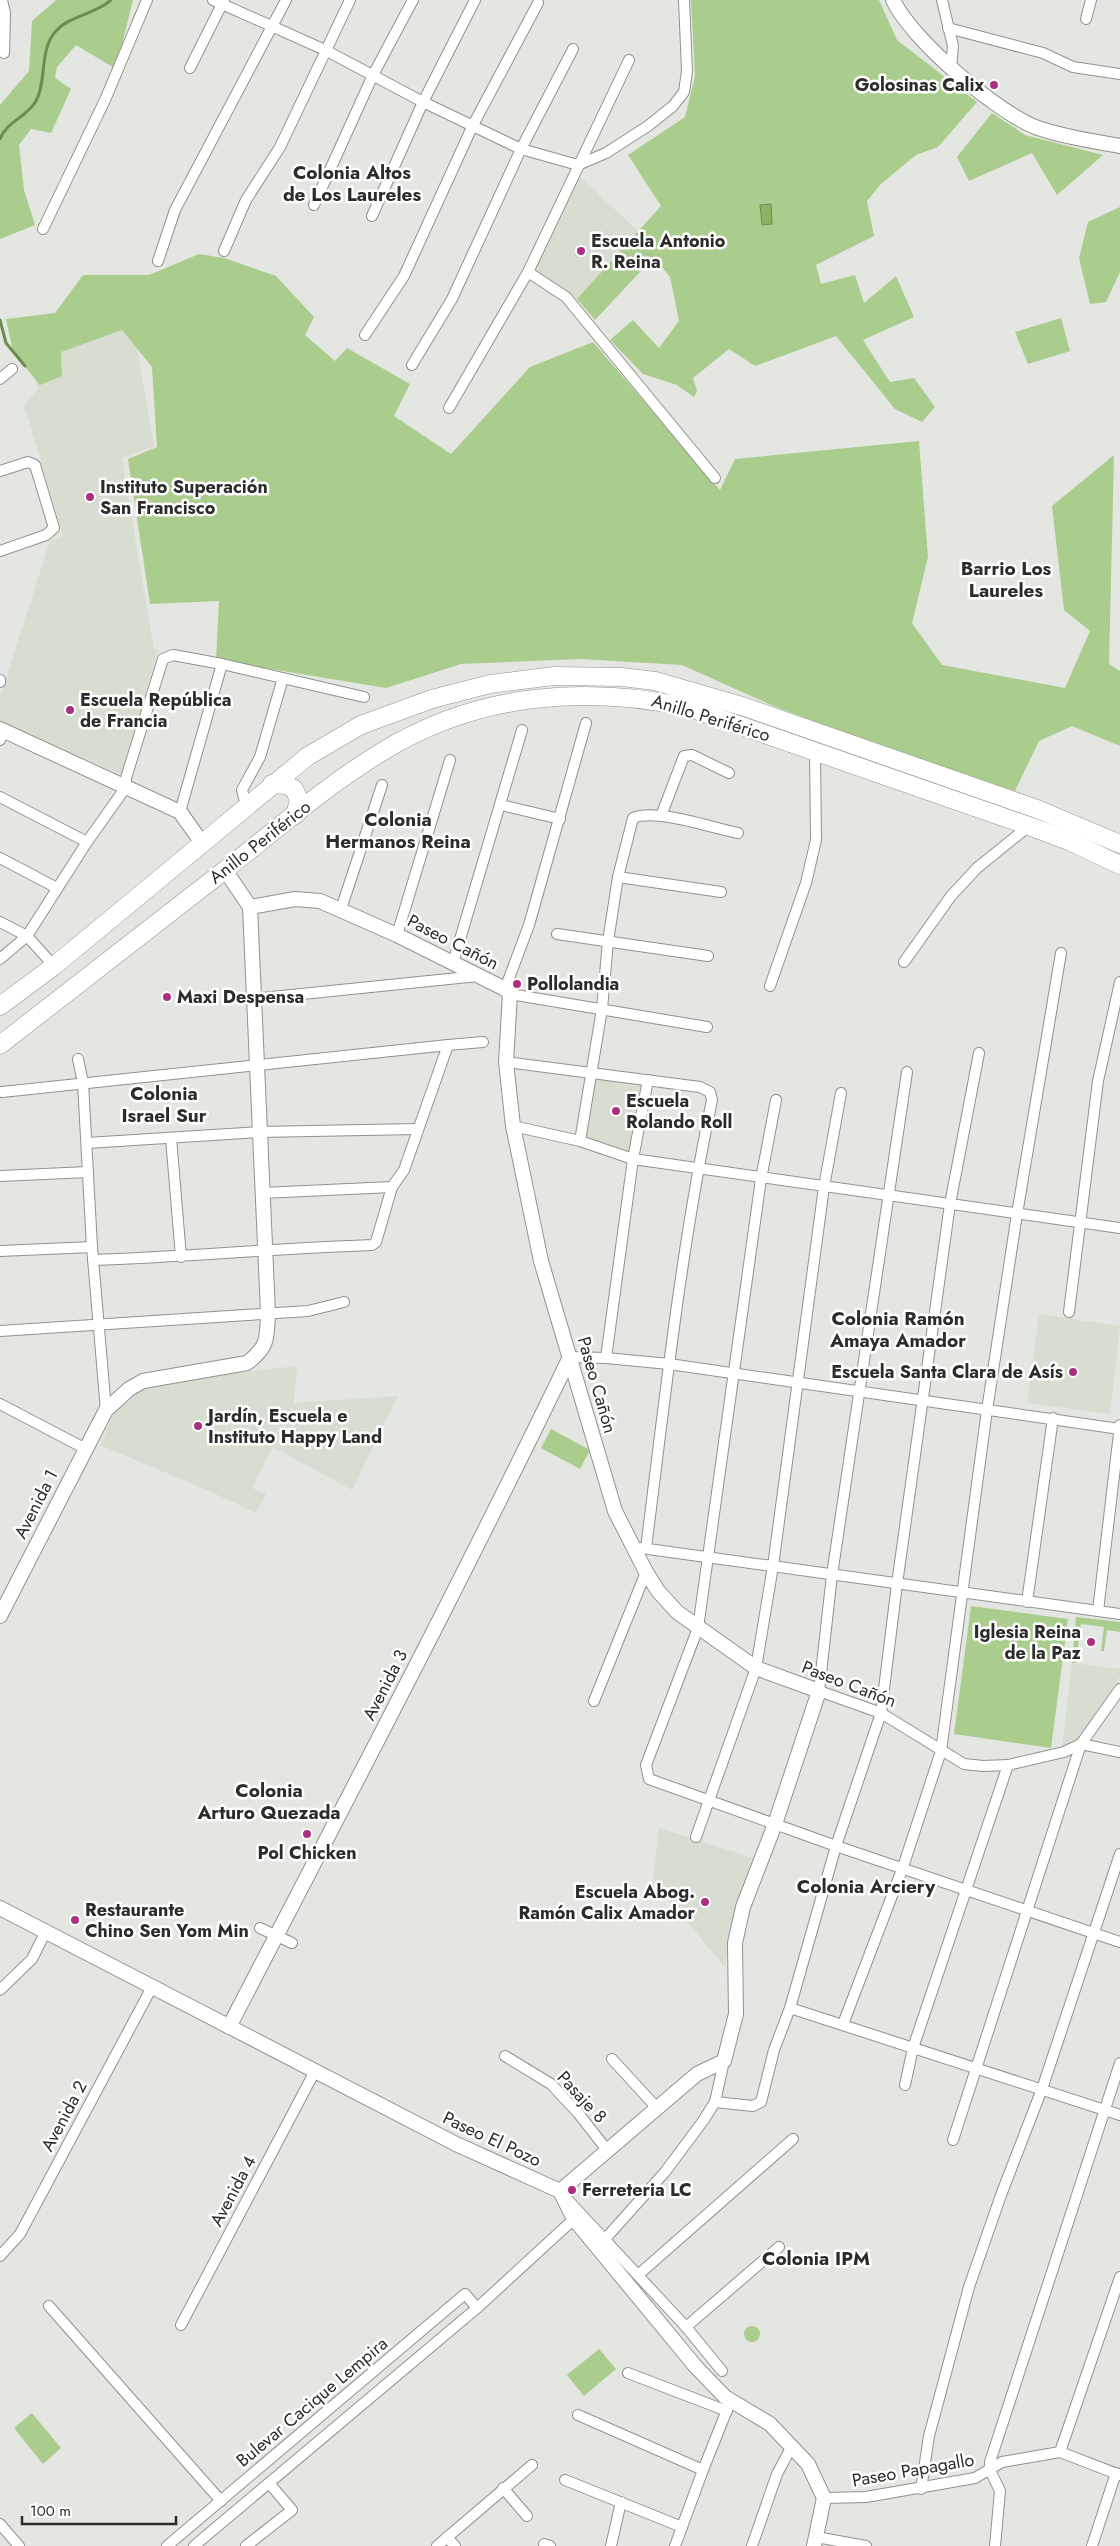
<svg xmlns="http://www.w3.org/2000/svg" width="1120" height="2546" font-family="Jost,sans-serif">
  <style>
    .built { fill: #d7ded1 }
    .green { fill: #aacc8c }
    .water { fill: #8ab461; stroke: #6e8c51 }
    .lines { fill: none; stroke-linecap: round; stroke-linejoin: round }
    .stream { stroke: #6e8c51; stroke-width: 3 }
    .street-casing { stroke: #90938d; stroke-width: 12 }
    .secondary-casing { stroke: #90938d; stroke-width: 16 }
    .highway-casing { stroke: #90938d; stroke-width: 19 }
    .street { stroke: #fff; stroke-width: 10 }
    .secondary { stroke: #fff; stroke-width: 14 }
    .highway { stroke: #fff; stroke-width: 18 }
    .poi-dot { fill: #ab2f80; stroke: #fff; stroke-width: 2 }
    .labels { text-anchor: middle; stroke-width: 5; stroke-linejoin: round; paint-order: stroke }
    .poi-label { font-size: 18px; font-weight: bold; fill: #2c2d2b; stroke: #fff; text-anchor: start }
    .street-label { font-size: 18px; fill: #2c2d2b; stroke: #fff }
    .neighbourhood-label { font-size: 19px; font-weight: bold; fill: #2c2d2b; stroke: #fff }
  </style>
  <rect width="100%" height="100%" fill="#e4e7e1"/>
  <g class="built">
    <path d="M578,175L638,231L577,299L533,271Z"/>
    <path d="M127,290L154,446L122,458L154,650L158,651L121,774L0,723V697L50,541L63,536L24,405L39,388L30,368Z"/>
    <path d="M594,1075L649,1081L636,1156L583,1140Z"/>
    <path d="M1039,1314L1120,1326L1110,1414L1027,1403Z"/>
    <path d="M297,1366L294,1403L398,1396L352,1490L273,1447L252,1488L266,1494L256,1513L209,1491L100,1445L117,1407L146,1383Z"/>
    <path d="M1072,1663L1120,1669V1677L1077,1740L1062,1747Z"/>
    <path d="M659,1828L754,1858L732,1922L725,1967L653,1882Z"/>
  </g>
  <g class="green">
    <path d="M56,0H133L116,69L76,45L57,67L55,78L71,89L51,133L31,129L19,145L24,190L35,225L0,239V105L29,71L32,21Z"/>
    <path d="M691,0H879L897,40L977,102L938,147L916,155L881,184L867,201L874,236L816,265L821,284L855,275L864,303L896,276L914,317L863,340L890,382L914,378L935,407L922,422L895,409L836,336L755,366L729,349L693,378L697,391L694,397L677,385L643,374L610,340L633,320L659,348L679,321L670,277L654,257L595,320L577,299L661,206L628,155L685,117L695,76Z"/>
    <path d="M992,113L1025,135L1103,155L1057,195L1032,153L969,181L957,157Z"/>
    <path d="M1120,207V272L1106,302L1090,304L1079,258L1088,222Z"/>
    <path d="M199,254L224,258L276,276L314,317L305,335L335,361L347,348L410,384L394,416L451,454L530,367L593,342L720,490L735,459L919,441L928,557L912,623L942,665L1065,688L1090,631L1064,610L1052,506L1114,455L1109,664L1120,671V746L1072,726L1039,741L1013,795L778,708L682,665L580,659L461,664L386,688L216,660L219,601L150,604L128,459L157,447L152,367L122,330L61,352L62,376L40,385L13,352L6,319L55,313L83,275H149Z"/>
    <path d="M1061,318L1070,351L1028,364L1015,332Z"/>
    <path d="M551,1429L590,1450L580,1469L541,1448Z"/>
    <path d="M971,1606L1068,1619L1051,1748L954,1734Z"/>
    <path d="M1076,1617L1120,1622V1632L1107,1630L1104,1651H1101L1104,1627L1081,1624L1076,1663H1072Z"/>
    <circle cx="752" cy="2334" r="8"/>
    <path d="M599,2349L616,2369L584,2396L567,2375Z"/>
    <path d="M32,2413L61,2448L43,2464L14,2428Z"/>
  </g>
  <path class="water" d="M771,204L772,224L762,225L760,205Z"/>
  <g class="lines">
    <g class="stream">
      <path d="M0,139C6,122 27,117 36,101C47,81 39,51 55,32C71,14 95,15 111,0"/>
      <path d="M0,320L6,343L25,366"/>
    </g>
    <g class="street-casing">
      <g id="street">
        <path d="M2,0L5,13L4,53"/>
        <path d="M213,0L325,50L423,102L521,149L578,165L606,153L648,126L673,106L684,92L687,71L684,0"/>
        <path d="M942,0L953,46L951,68"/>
        <path d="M1086,19L1091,0"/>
        <path d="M948,28L1043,53L1073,67L1120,74"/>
        <path d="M190,68L224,0"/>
        <path d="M314,205L373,75L413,0"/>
        <path d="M372,216L423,102L475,0"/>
        <path d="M43,229L105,100L147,0"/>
        <path d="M224,251L246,200L280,147L350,0"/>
        <path d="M158,261L175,210L286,0"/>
        <path d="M528,272L566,297L715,478"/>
        <path d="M365,335L404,276L473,125L538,3"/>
        <path d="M412,365L452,299L521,149L573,49"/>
        <path d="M0,379L12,369"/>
        <path d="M449,408L528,272L629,60"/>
        <path d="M0,471L28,462L35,465L54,528L46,535L0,551"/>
        <path d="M0,680V682"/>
        <path d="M0,740L4,730"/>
        <path d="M0,797L87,842"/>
        <path d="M501,805L560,819"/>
        <path d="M246,806L242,790L260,757L283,678"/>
        <path d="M180,812L222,664"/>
        <path d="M661,816L684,756L692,755L729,773"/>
        <path d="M0,858L57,888"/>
        <path d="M618,877L721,892"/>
        <path d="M341,909L382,785"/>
        <path d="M0,922L27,936L54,966"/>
        <path d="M557,934L708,956"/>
        <path d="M397,935L450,760"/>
        <path d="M0,959L27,936L87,842L126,787V778L163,659L173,655L222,664L364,697"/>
        <path d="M904,962L951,896L977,868L1029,826"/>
        <path d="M453,963L522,730"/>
        <path d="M770,986L806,883L816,840L815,752"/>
        <path d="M505,989L529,925L586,723"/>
        <path d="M510,994L707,1027"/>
        <path d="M253,999L478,976"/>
        <path d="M78,1059L83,1083L92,1247L106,1410"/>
        <path d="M506,1062L700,1087L710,1092L712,1100C681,1248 665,1398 646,1548"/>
        <path d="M907,1072L832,1575L819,1691L881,1713L964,1764L983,1766L1008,1765L1064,1752L1081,1744L1120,1752"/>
        <path d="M2,1092L448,1045"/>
        <path d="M776,1100L761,1179L698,1628L646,1765L649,1779L836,1846L1120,1942"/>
        <path d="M513,1126L580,1141L633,1159L1120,1228"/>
        <path d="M171,1138L181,1257"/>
        <path d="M580,1141L602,1009L608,941L618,877L633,818C656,808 712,828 738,833"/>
        <path d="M87,1143L259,1132L417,1129"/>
        <path d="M0,1176L88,1172"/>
        <path d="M262,1193L392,1187"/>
        <path d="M0,1251L92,1247"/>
        <path d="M93,1260C186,1257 279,1248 372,1245L376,1242L392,1187L404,1170L448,1045L483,1042"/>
        <path d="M1069,1312L1098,1081L1120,982"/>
        <path d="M0,1331L308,1311L344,1302"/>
        <path d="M570,1357L606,1358L669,1364L1120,1429"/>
        <path d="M606,1358L633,1159L648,1080"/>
        <path d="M0,1404L86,1449"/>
        <path d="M641,1548L1120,1614"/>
        <path d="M1027,1602L1053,1418"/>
        <path d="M1098,1611L1120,1425"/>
        <path d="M594,1701L646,1572"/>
        <path d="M696,1837L756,1668L773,1566L824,1187L841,1093"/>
        <path d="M260,1928L292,1943"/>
        <path d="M0,1990L32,1959L46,1931"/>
        <path d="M790,2008L1120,2115"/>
        <path d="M843,2024L903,1867L941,1751L987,1410L1017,1214L1061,953"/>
        <path d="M505,2056L551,2084L578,2113L607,2150"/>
        <path d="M612,2059L656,2107"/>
        <path d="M905,2085L913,2048L1008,1765"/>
        <path d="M715,2102L753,2106L761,2102L774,2050L790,2008L836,1846L881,1713L897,1584L950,1204L979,1053"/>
        <path d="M953,2140L1081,1744L1120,1689"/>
        <path d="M567,2199L686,2327L722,2371"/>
        <path d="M606,2238L665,2172L703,2121L715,2102L724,2061"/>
        <path d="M0,2256L20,2234L152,1987"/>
        <path d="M638,2275L793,2139"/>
        <path d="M49,2306L221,2501"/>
        <path d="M181,2325L315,2071"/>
        <path d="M686,2327L779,2247"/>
        <path d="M628,2373L727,2411"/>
        <path d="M578,2415L703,2470"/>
        <path d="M1060,2452L1120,2277"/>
        <path d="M565,2480L682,2527"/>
        <path d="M503,2488L527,2516"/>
        <path d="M921,2489L929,2436L969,2287L1001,2195L1042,2089L1120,1854"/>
        <path d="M824,2498L866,2497L975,2478L1002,2462L1060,2452L1120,2475"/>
        <path d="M0,2524L19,2546"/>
        <path d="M447,2537L455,2546"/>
        <path d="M816,2537L866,2546"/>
        <path d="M544,2544L550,2546"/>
        <path d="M167,2546L465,2294L477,2308"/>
        <path d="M194,2546L477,2308L574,2219"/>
        <path d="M246,2546L292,2510L269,2483"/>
        <path d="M437,2546L532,2465"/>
        <path d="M611,2546L621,2502"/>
        <path d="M675,2546L703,2470L731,2400"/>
        <path d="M752,2546L777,2474L792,2446"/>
        <path d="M995,2546L1000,2491L990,2470V2462L1120,2063"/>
        <path d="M1092,2546L1116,2473"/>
      </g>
    </g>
    <g class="secondary-casing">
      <g id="secondary">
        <path d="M893,0C911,39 997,113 1038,128C1064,137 1092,141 1120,146"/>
        <path d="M0,729L180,812L202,843"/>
        <path d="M225,870L250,907"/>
        <path d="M250,907L295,899L320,901L397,935L505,989L510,994L506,1062L513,1126L541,1261L615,1511L646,1572L658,1591L677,1612L756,1668L819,1691L775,1824L743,1907L735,1943L736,2014L724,2061L697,2074L560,2191"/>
        <path d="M0,1616L106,1410L129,1389L143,1381L247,1363C268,1347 267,1339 268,1313L250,907"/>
        <path d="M0,1908L456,2144L560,2191L574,2219L696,2367L725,2397L770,2424L808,2464L824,2498L814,2546"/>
        <path d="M229,2027C344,1805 461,1583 570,1357"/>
      </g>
    </g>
    <g class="highway-casing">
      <g id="highway">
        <path d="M272,784L287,785L294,789L299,800L295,815"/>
        <path d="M0,1006L54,966L308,756L361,725L432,699L490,684L554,676L622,677L655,681L745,707L1037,809L1120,844"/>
        <path d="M0,1045C75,986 150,928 225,870C277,829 328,784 385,750C477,694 584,685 687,707L1029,826L1069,841L1120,865"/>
      </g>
    </g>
    <use href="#street" class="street"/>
    <use href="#secondary" class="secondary"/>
    <use href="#highway" class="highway"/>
  </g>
  <g class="poi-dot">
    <circle cx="994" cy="85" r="5"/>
    <circle cx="581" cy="251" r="5"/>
    <circle cx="90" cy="497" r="5"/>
    <circle cx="70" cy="710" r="5"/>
    <circle cx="517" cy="984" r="5"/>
    <circle cx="167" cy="997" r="5"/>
    <circle cx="616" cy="1111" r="5"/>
    <circle cx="1073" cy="1372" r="5"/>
    <circle cx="198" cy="1426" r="5"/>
    <circle cx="1091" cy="1642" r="5"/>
    <circle cx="307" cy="1834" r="5"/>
    <circle cx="705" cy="1902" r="5"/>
    <circle cx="75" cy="1920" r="5"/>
    <circle cx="572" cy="2190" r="5"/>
  </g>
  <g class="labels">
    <g class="poi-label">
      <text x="984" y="91" text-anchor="end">Golosinas Calix</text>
      <text x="591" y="247">Escuela Antonio<tspan x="591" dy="21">R. Reina</tspan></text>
      <text x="100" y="493">Instituto Superación<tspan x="100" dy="21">San Francisco</tspan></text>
      <text x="80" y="706">Escuela República<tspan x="80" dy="21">de Francia</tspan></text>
      <text x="527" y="990">Pollolandia</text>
      <text x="177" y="1003">Maxi Despensa</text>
      <text x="626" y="1107">Escuela<tspan x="626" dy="21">Rolando Roll</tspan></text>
      <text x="1063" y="1378" text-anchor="end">Escuela Santa Clara de Asís</text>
      <text x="208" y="1422">Jardín, Escuela e<tspan x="208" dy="21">Instituto Happy Land</tspan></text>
      <text x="1081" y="1638" text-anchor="end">Iglesia Reina<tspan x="1081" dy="21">de la Paz</tspan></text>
      <text x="307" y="1859" text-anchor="middle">Pol Chicken</text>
      <text x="695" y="1898" text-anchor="end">Escuela Abog.<tspan x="695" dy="21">Ramón Calix Amador</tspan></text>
      <text x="85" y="1916">Restaurante<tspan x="85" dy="21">Chino Sen Yom Min</tspan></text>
      <text x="582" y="2196">Ferreteria LC</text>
    </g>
    <g class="street-label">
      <text transform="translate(711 718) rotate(17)" y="6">Anillo Periférico</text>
      <text transform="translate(260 842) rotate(-38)" y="6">Anillo Periférico</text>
      <text transform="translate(453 942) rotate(27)" y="6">Paseo Cañón</text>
      <text transform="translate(597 1385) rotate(74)" y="6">Paseo Cañón</text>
      <text transform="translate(36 1504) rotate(-63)" y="6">Avenida 1</text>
      <text transform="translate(849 1684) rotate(21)" y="6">Paseo Cañón</text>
      <text transform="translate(385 1685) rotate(-63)" y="6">Avenida 3</text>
      <text transform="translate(582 2097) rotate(47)" y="6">Pasaje 8</text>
      <text transform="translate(64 2116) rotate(-62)" y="6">Avenida 2</text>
      <text transform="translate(492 2139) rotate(25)" y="6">Paseo El Pozo</text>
      <text transform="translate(233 2191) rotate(-62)" y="6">Avenida 4</text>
      <text transform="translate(312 2402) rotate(-40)" y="6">Bulevar Cacique Lempira</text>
      <text transform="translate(913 2470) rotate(-10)" y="6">Paseo Papagallo</text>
    </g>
    <g class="neighbourhood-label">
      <text x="352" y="179">Colonia Altos<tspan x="352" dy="22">de Los Laureles</tspan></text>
      <text x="1006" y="575">Barrio Los<tspan x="1006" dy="22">Laureles</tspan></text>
      <text x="398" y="826">Colonia<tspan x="398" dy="22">Hermanos Reina</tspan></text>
      <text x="164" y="1100">Colonia<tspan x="164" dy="22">Israel Sur</tspan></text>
      <text x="898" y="1325">Colonia Ramón<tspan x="898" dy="22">Amaya Amador</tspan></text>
      <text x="269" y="1797">Colonia<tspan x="269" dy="22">Arturo Quezada</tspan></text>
      <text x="866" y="1893">Colonia Arciery</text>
      <text x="816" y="2265">Colonia IPM</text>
    </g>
  </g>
  <path d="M22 2516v8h154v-8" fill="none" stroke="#2c2d2b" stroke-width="2.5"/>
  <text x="30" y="2516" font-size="15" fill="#2c2d2b" stroke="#ffffff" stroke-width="4" paint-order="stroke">100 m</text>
</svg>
